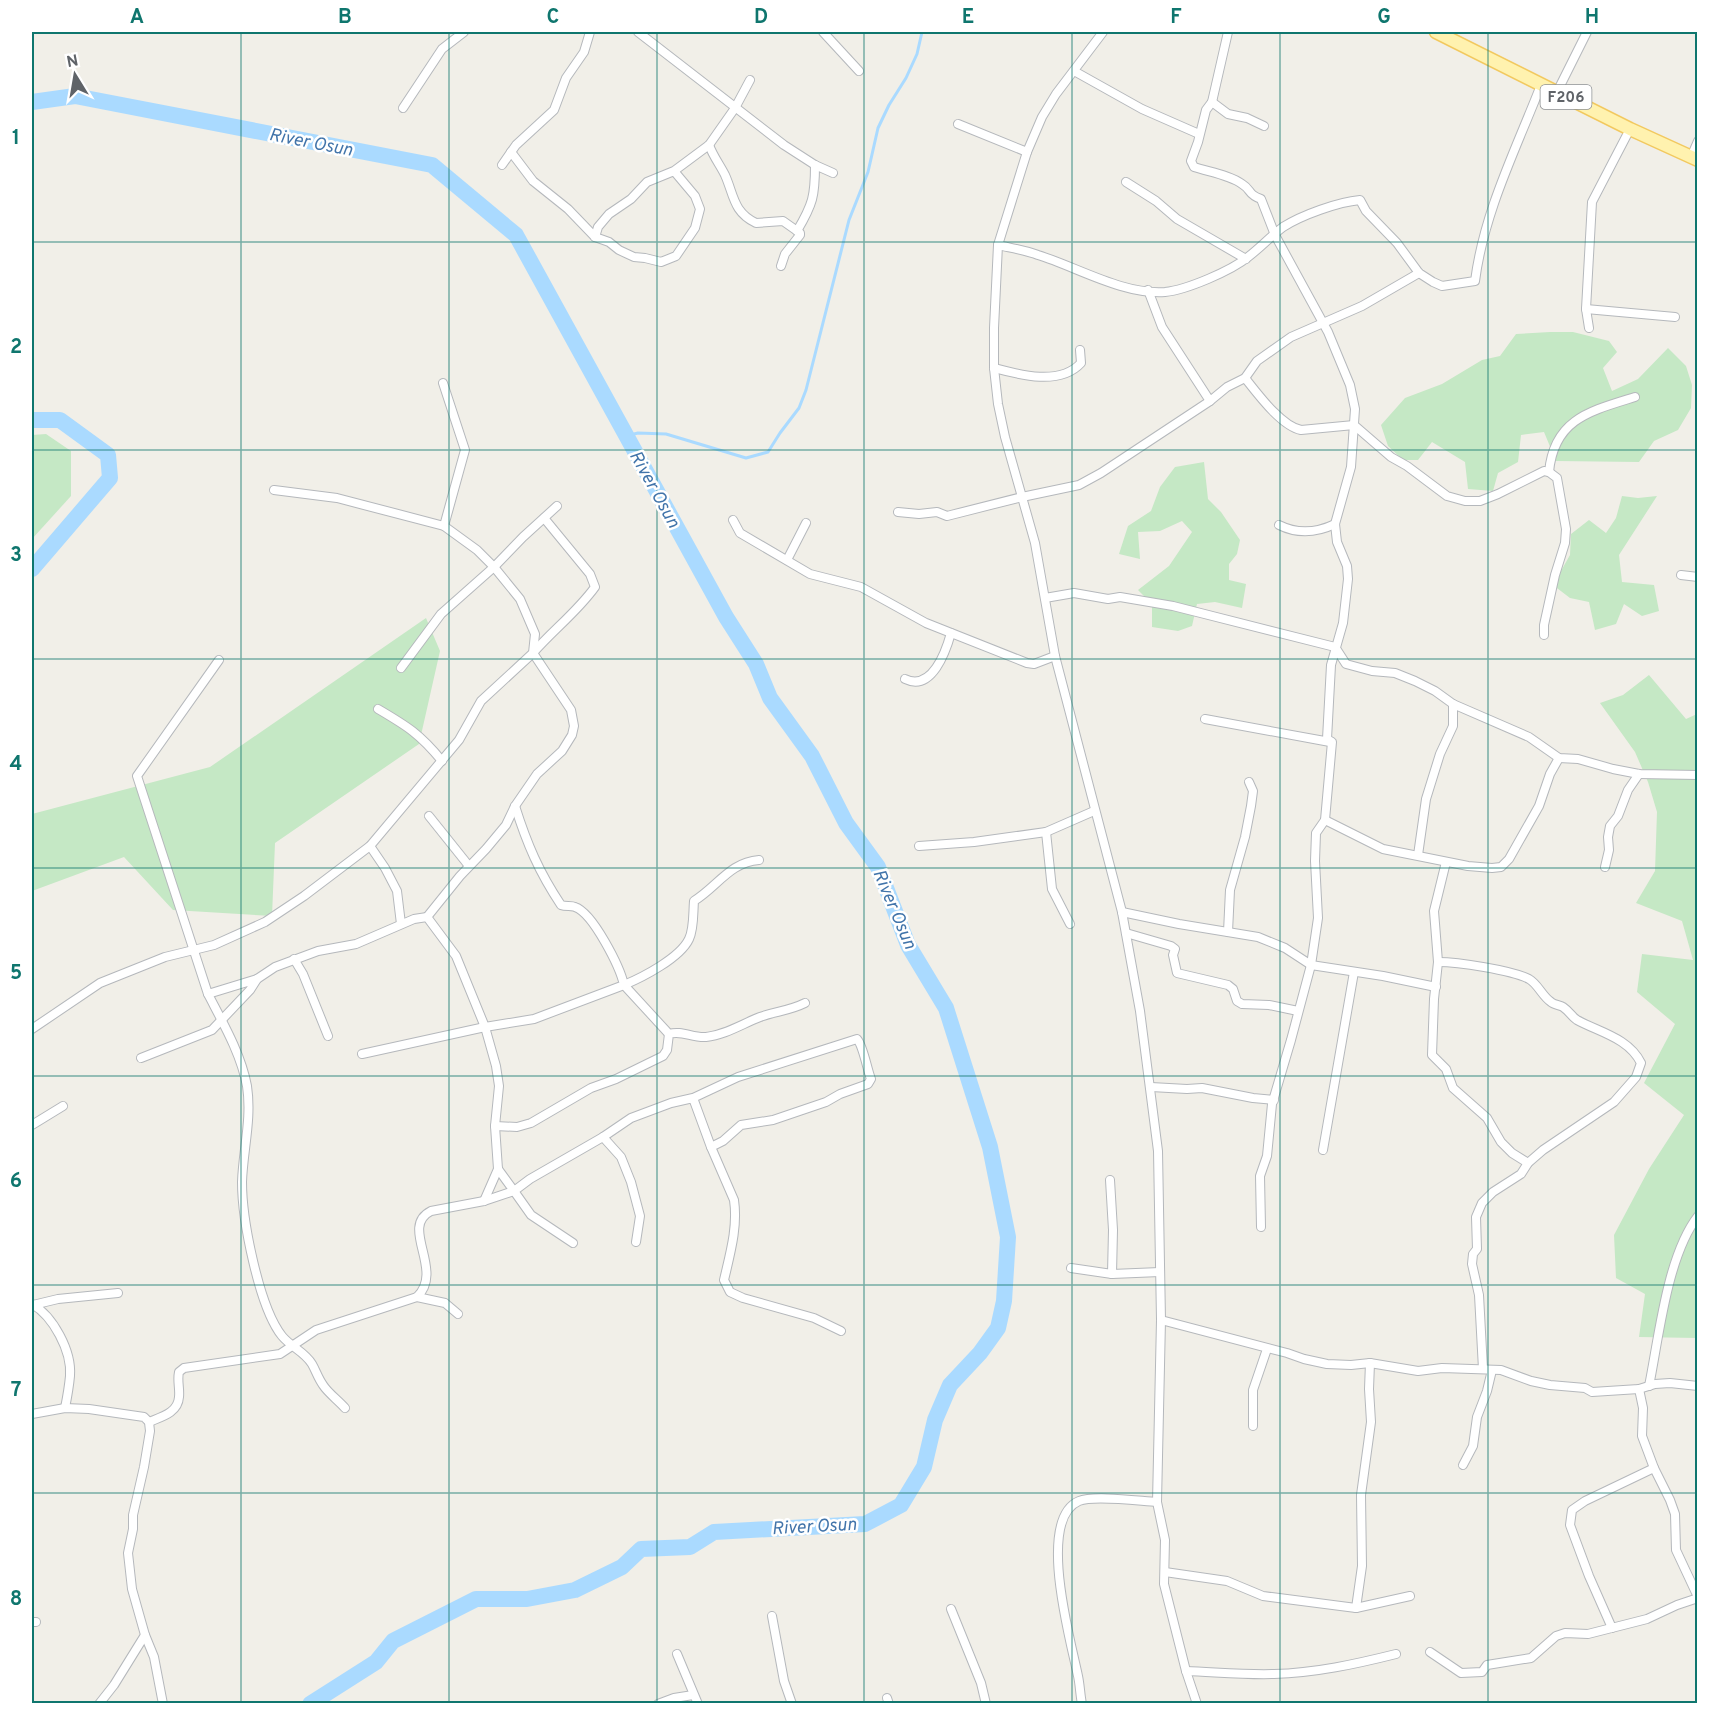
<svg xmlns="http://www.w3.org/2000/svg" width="1729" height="1735" font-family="Overpass,sans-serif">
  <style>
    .green { fill: #c5e8c5 }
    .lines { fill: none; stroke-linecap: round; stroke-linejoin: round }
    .stream { stroke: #aadaff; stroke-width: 3 }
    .river { stroke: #aadaff; stroke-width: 16 }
    .minor-casing { stroke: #b5b8bc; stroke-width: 10 }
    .primary-casing { stroke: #f2c960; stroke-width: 15 }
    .minor { stroke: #fff; stroke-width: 8 }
    .primary { stroke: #fff2af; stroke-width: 12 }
    .grid { fill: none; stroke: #0f766e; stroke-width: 1.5; stroke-opacity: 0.55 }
    .labels { text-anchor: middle; stroke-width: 5; stroke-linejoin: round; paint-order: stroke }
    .shield { fill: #fff; stroke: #8f9295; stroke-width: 1.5 }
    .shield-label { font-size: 15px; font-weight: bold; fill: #5f6368 }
    .water-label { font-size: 18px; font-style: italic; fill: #4174aa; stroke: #fff }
    .neatline { fill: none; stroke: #0f766e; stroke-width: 2 }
    .grid-label { font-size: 20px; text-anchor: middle; font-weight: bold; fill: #0f766e }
  </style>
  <rect width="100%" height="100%" fill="#f1efe8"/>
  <g class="green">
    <path d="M1550,332H1573L1609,341L1617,352L1603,368L1612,391L1638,379L1668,348L1686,366L1692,385L1691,408L1678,430L1654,441L1639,462L1556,461L1544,432L1521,435L1518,462L1498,473L1493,491L1468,489L1465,462L1432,442L1418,460H1403L1388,446L1381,425L1405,398L1442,384L1482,360L1500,356L1516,334Z"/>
    <path d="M46,434L71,451V496L32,539V435Z"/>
    <path d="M1204,462L1208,499L1221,512L1240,540L1237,554L1229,564V580L1246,584L1242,608L1215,602L1197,604L1192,626L1178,631L1152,627V604L1138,590L1169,566L1192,532L1182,521L1160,531L1138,532L1140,559L1119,554L1128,526L1151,511L1160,487L1175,467Z"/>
    <path d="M1622,496L1638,498L1657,496L1619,555L1622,582L1654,585L1659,611L1642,616L1624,604L1616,624L1595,630L1589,602L1570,598L1553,585L1570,555L1571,534L1589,520L1606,533L1616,518Z"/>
    <path d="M426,618L440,651L419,744L275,843L272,916L173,910L124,857L32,891V814L210,767Z"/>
    <path d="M1649,675L1686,719L1697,714V1338L1639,1337L1645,1294L1616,1278L1614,1235L1649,1169L1684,1115L1644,1083L1675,1024L1637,992L1642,954L1693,960L1682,921L1636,903L1655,871L1657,812L1648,782L1635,752L1600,703L1623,695Z"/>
  </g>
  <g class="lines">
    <path class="stream" d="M626,436L638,433L666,434L746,458L768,452L780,433L799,408L806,390L849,220L868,172L878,128L889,105L906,78L917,54L922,32"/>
    <g class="river">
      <path d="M32,102L75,96L432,165L516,235L726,617L756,664L770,698L812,756L846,823L878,867L908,945L946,1008L990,1147L1008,1237L1004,1301L998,1328L980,1353L950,1385L935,1420L924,1467L901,1505L865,1524L714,1532L690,1547L641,1549L622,1567L575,1590L527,1599H476L393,1641L376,1662L310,1704"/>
      <path d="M32,420H60L108,455L110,478L32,569"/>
    </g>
    <g class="minor-casing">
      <g id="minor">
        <path d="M638,32L784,145L815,165L833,173"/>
        <path d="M823,32L859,71"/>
        <path d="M1103,32L1056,94L1042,117L1027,152L998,245L994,328V368L998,404L1005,437L1035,543L1055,656L1122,912L1140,1011L1158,1151L1161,1320L1157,1502L1165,1540L1164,1584L1186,1671L1197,1704"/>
        <path d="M1228,32L1212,102L1206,110L1198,142L1191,161L1194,167C1209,172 1230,175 1242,184C1252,190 1247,194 1261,199L1275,235L1328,332L1350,385L1355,409L1351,467L1335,524L1337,542L1347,566L1348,579L1343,623L1331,665L1327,739L1332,742L1325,820L1316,833L1315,861L1318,918L1311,965L1291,1040L1272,1104L1267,1156L1260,1176L1261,1227"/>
        <path d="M1074,71L1142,109L1199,134"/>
        <path d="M1557,92L1587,32"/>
        <path d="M1212,102L1228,114L1247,118L1264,126"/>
        <path d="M403,108L442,49L464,32"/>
        <path d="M958,124L1027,152"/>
        <path d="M709,145C713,156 720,165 725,175C734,195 733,212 756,223L783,221L800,233V235L785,254L781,266"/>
        <path d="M511,152L533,181L568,209L595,237"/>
        <path d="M1691,157L1698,141"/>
        <path d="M502,165L516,145L554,110L566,78L584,52L590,32"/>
        <path d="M674,171L695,196L700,209L695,228L676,256L661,262L645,258L634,257L619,250L609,242L595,237L598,227L609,214L631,199L647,182L674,171L709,145L735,108L750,80"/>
        <path d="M1126,182L1156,201L1177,219L1246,259"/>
        <path d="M797,231C813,204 815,196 815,165"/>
        <path d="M998,245C1011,248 1025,250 1038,255C1077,267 1123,295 1165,292C1186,290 1231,271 1248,257C1260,248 1271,236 1283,227C1302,215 1338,202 1360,200L1366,211L1397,243L1419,273L1433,282L1442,286L1475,281C1484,212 1516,149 1541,85"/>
        <path d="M1148,290L1162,327L1210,401"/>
        <path d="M1586,309L1675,317"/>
        <path d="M1589,328L1586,309L1592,202L1630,129"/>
        <path d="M994,368C1020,375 1060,386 1081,363L1080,350"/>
        <path d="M1245,378C1257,393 1281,426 1301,430L1354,425L1391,457L1407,466L1447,496L1465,501H1480L1498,494L1544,471L1549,472L1557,478L1566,529L1565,543L1555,575L1544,625V635"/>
        <path d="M443,383L465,450L444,526"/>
        <path d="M1549,472C1554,419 1590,411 1635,397"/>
        <path d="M898,512L919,514L937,512L947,516L1022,497L1079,485L1101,473L1210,401L1227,387L1245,378L1257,361L1291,337L1362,306L1419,273"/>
        <path d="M733,520L740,533L810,574L861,587L926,623L1027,663L1034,664L1055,656"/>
        <path d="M1279,525C1297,534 1316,533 1335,524"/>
        <path d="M787,560L806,523"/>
        <path d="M1681,575L1698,577"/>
        <path d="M1045,598L1074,593L1108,599L1120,597L1173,606L1335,647L1346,664L1372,671L1395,673L1415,681L1435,691L1453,704L1529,737L1559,758L1578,759L1613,769L1639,774L1698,775"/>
        <path d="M401,668L441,614L494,567L523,537L557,506"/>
        <path d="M905,679C932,692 946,651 951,633"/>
        <path d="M378,709C407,726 420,734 442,761"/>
        <path d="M1205,719L1330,742"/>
        <path d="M429,816L469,866"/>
        <path d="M1325,820L1383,849L1468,866L1492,868L1501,867L1509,859L1539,806L1550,774L1559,758"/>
        <path d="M1046,832L1052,889L1070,924"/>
        <path d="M370,846L385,868L397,891L401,924"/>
        <path d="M919,846L974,842L1046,832L1094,811"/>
        <path d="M1418,855L1426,799L1440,754L1453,726V704"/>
        <path d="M1446,862L1434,911L1438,962L1434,999L1432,1055L1446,1069L1453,1088L1487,1118L1501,1142L1512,1153L1528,1163"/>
        <path d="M1605,867L1609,850L1608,837L1610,826L1618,816L1628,790L1639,774"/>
        <path d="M1122,912L1179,924L1258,937L1285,948L1311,965L1383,976L1436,987"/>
        <path d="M427,917L460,876L486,849L506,825L515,806L537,774L562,751L572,735L574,726L571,710L533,653C553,630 577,612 595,587L590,574L544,518"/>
        <path d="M1228,932L1230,890L1245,837L1251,806L1253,791L1249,782"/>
        <path d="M1126,933L1171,946L1175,949L1173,955L1177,973L1228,985L1233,989L1237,1001L1242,1004L1269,1005L1298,1011"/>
        <path d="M294,959L303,974L328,1036"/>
        <path d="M1438,962C1458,962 1511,970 1529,979C1538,984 1542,996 1551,1002C1554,1005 1560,1005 1563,1007C1569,1011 1572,1017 1577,1020C1599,1032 1629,1038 1641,1063L1636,1077L1614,1102L1543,1150L1528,1163L1521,1174L1493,1192L1482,1203L1476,1217L1477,1249L1473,1254L1472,1264L1479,1295L1483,1369"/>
        <path d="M208,994C223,1023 241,1054 247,1086C252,1119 243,1150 242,1182C242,1220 259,1307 282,1336C291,1347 305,1352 312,1364C316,1371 318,1378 323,1385C328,1393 338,1400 345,1408"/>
        <path d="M32,1029L100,983L165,957L214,945L265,922L304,896L370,846L459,740L481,701L533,653L535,634L520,599L494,567L477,550L444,526L337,498L274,490"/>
        <path d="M669,1034L624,985C643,977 680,958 689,939C694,929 693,913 694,901C717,887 730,862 759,860"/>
        <path d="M362,1054L485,1027L534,1019L624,985C620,967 593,913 575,907C571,905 566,907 561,905C539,872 527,844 515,806"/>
        <path d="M141,1058L212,1030L250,990L257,979"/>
        <path d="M1151,1087L1187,1089L1202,1088L1253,1098L1274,1100"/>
        <path d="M32,1125L63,1106"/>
        <path d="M495,1126L517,1127L531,1123L591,1088L616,1079L663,1056L667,1050L669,1034C682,1030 692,1038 706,1037C725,1035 742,1024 760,1017C776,1011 789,1011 805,1003"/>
        <path d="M603,1137L621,1157L631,1182L640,1216L636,1242"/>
        <path d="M711,1147L734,1200C738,1227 730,1254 724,1280L730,1292L743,1298L814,1318L841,1331"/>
        <path d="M1323,1150L1354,972"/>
        <path d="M1110,1180L1113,1230L1112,1274"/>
        <path d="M484,1201L498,1169"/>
        <path d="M573,1243L531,1215L514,1191L530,1179L603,1137L631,1118L671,1103L693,1098L711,1147L723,1141L741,1125L773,1120L826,1102L840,1094L868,1084L871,1079C867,1069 863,1045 857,1039L738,1077L693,1098"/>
        <path d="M1071,1268L1112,1274L1160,1272"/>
        <path d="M417,1297L445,1303L458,1314"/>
        <path d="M32,1304C53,1316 72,1351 70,1376C69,1387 67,1398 65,1408"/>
        <path d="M33,1305L58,1299L118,1293"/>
        <path d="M1161,1320L1287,1353L1304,1359L1327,1364L1351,1365L1370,1363L1418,1371L1442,1368L1501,1370L1531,1381L1550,1385L1585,1388L1592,1392L1639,1389L1655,1384L1670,1383L1698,1386"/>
        <path d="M1649,1386C1659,1337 1667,1256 1698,1216"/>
        <path d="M1639,1389L1643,1408L1642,1436L1654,1468L1670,1500L1675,1514L1676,1550L1698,1597"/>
        <path d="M32,1414L65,1408L89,1409L144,1417L149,1422L150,1431L144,1467L133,1515V1529L128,1553L132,1589L145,1635L114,1685L99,1704"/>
        <path d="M149,1422C161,1417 178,1413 179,1397C180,1388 177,1381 179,1372L184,1368L280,1354L316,1330L417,1297C445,1270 399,1227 431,1211L484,1201L514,1191L498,1169L495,1126L499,1086L496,1066L485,1027L456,956L427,917L414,919L356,944L318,951L275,967L257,979L208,994L137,776L219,660"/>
        <path d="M1253,1426V1390L1267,1349"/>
        <path d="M1463,1465L1473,1446L1477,1417L1487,1391L1492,1370"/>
        <path d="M1165,1572L1227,1581L1263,1596L1356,1608L1410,1596"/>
        <path d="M1356,1608L1362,1566L1361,1495L1371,1422L1369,1389L1370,1363"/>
        <path d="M951,1609L981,1683L986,1704"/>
        <path d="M772,1616L784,1681L792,1704"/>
        <path d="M32,1622H36"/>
        <path d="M1612,1628L1589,1576L1570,1525L1572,1510L1585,1501L1654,1468"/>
        <path d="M145,1635L154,1657L163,1704"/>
        <path d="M1430,1652L1461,1673L1482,1672L1487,1665L1531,1658L1556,1636L1565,1633L1588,1634L1647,1619L1677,1605L1698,1598"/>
        <path d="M677,1654L698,1704"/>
        <path d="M1186,1671C1215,1672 1245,1675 1274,1674C1315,1673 1356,1664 1396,1654"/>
        <path d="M887,1698L889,1704"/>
        <path d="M658,1704L674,1698L693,1695"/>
        <path d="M1082,1704C1080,1694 1080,1685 1078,1676C1071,1642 1036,1519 1079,1501C1094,1495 1139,1501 1157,1502"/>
      </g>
    </g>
    <g class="primary-casing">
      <path id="primary" d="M1436,32L1630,129L1698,160"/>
    </g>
    <use href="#minor" class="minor"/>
    <use href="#primary" class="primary"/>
  </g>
  <path class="grid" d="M241,32V1704M449,32V1704M657,32V1704M864,32V1704M1072,32V1704M1280,32V1704M1488,32V1704M32,242H1698M32,450H1698M32,659H1698M32,868H1698M32,1076H1698M32,1285H1698M32,1493H1698"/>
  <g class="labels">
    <rect class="shield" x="1540.5" y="85" width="51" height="24" rx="4.5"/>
    <g class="shield-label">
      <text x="1566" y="102">F206</text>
    </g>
    <g class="water-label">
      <text transform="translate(311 142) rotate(11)" y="6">River Osun</text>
      <text transform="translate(655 489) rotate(61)" y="6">River Osun</text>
      <text transform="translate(895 909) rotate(67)" y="6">River Osun</text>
      <text transform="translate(814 1526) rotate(-3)" y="6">River Osun</text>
    </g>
  </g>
  <rect width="1729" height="1735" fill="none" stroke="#ffffff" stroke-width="66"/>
  <g transform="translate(75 75) rotate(349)" stroke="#ffffff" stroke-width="4.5" paint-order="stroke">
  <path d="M0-4.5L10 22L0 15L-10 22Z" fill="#5f6368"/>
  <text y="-9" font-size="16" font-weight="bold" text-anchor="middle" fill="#5f6368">N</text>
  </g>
  <rect x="33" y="33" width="1663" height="1669" class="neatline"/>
  <g class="grid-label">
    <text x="137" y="23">A</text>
    <text x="345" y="23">B</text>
    <text x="553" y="23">C</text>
    <text x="761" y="23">D</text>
    <text x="968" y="23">E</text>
    <text x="1176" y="23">F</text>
    <text x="1384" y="23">G</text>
    <text x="1592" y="23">H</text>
    <text x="16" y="144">1</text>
    <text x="16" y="353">2</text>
    <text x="16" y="561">3</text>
    <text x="16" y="770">4</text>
    <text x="16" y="979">5</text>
    <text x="16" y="1187">6</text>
    <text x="16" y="1396">7</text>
    <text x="16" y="1605">8</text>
  </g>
</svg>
